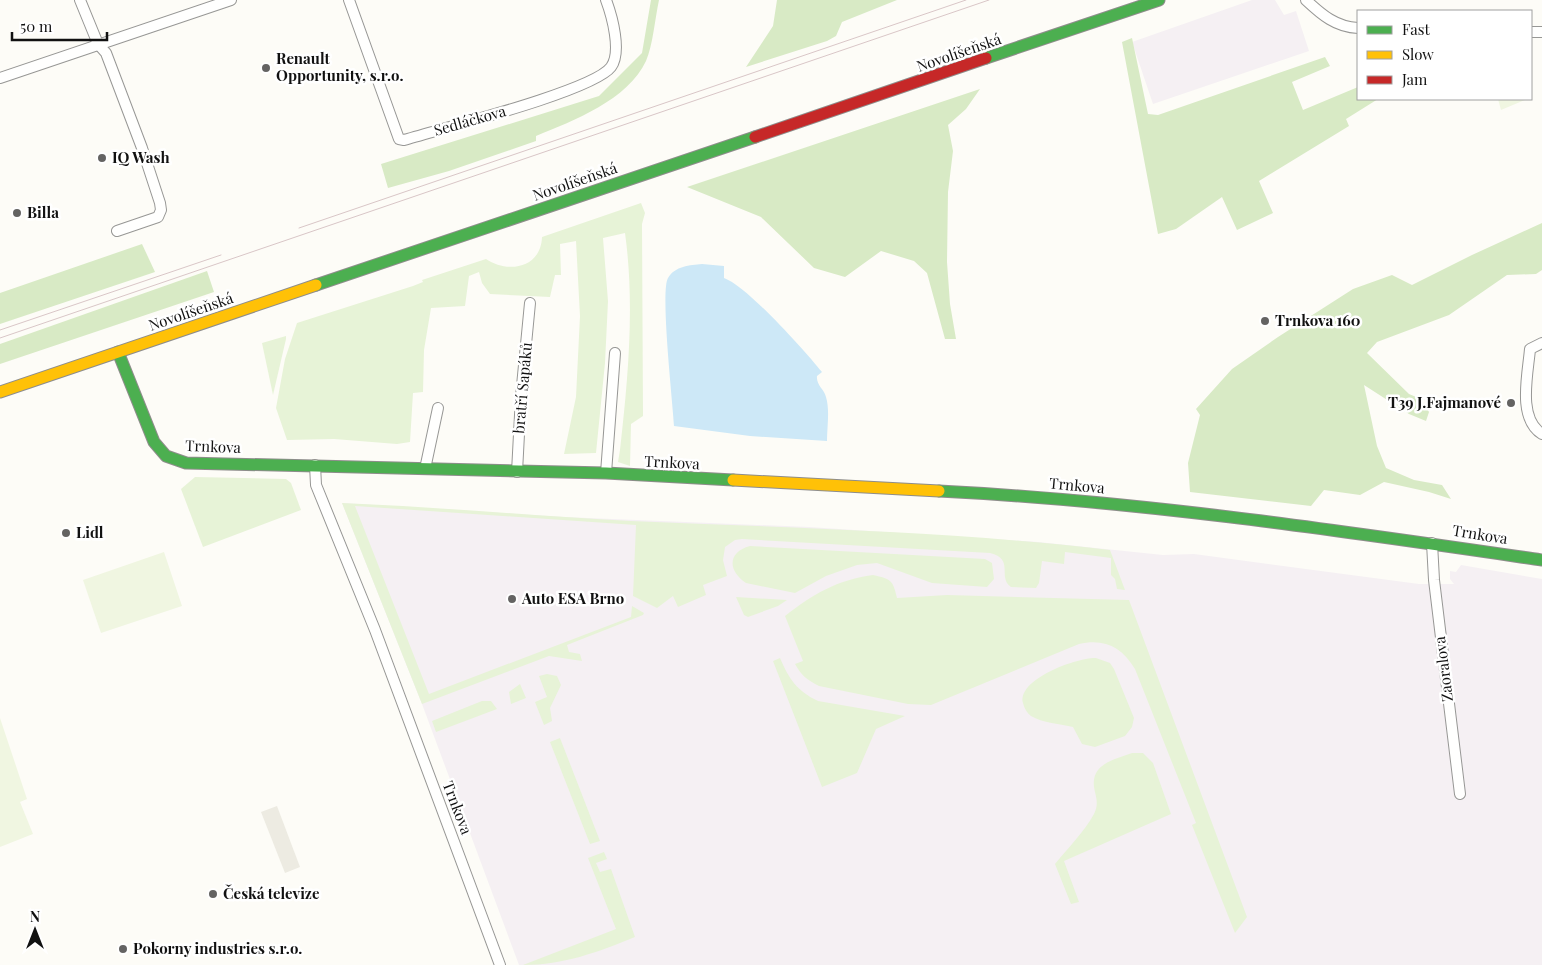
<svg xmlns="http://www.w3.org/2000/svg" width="1542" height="965" font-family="'Playfair Display',serif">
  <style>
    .industrial { fill: #f5f0f3 }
    .green { fill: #e7f3d7 }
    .forest { fill: #d8eac5 }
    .pitch { fill: #f0f6e1 }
    .plaza { fill: #edebe2 }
    .water { fill: #cde8f7 }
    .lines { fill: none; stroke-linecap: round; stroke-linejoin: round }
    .street-casing { stroke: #979795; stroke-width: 12 }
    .fast-casing { stroke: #8e8d8b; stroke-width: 13 }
    .slow-casing { stroke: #8e8d8b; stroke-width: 13 }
    .jam-casing { stroke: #8e8d8b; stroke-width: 13 }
    .street { stroke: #fffffe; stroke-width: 10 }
    .fast { stroke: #4caf50; stroke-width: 11 }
    .slow { stroke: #ffc107; stroke-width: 11 }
    .jam { stroke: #c62828; stroke-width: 11 }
    .tram { stroke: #d9c6c7; stroke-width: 1 }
    .poi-dot { fill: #646362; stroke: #fff; stroke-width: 2 }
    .labels { text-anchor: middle; stroke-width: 5; stroke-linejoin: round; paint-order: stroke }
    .street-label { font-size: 15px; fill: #111; stroke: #fff }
    .poi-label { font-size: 15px; font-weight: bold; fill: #111; stroke: #fff; text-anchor: start }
  </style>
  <rect width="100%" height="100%" fill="#fdfcf7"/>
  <g class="industrial">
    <path d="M1252,0H1275L1284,15L1296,11L1309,51L1153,104L1132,42Z"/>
    <path d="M342,503L564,517L809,527L1038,542L1163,555L1194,554L1419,584H1454L1450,579V571L1456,572L1461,565L1542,579V965H519L422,704Z"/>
  </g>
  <g class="green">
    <path d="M641,203L645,213L642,224L643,416L631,424L630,466L618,462L620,450C628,379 635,305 625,233L603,238L608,301L605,363L596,453L564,454L576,397L580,316L576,241L560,244L561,275H555L550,297L490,294L482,283L479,272L469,276L465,306L431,308L424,350L423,392L413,393L410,442L397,444L334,439L287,440L276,408L285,359L297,323L413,286L423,282L422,280L486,259C508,274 541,268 542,237Z"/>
    <path d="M286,336V339L273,395L262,343Z"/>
    <path d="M195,477L286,479L291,483L301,510L203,547L181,489Z"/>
    <path d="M342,503C439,507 535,516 631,521C791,528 951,531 1110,550L1125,590L1117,589L1115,579L1111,575V558L1065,552L1064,564L1042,561L1039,583L1036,588L1011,587C997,577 1015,559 990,553L742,539L735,540L725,547L723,560L727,576L703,585L706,595L678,607L673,596L657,608L633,596L636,525L355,506L429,694L631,617L632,606L644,613L643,615L567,645L569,652L580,654L582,661L549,656L422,704Z"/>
    <path d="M750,546L985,559L992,563L994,579L987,587L932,583L877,563L857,565L826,576L795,593L746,583C727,570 728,552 750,546Z"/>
    <path d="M873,575C891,579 893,580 897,598L947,595L1129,600L1247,917L1235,933L1192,825L1196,823L1135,669C1122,647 1104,638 1079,644L931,705L908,704L819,686C807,680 801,675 795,664L803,661L785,616C813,594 837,580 873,575Z"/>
    <path d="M736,597L787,600L778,606L748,617L744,615Z"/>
    <path d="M780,658C789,679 797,691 818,701L905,716L876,729L857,773L822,787L773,661Z"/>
    <path d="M1096,658L1110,663L1114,669L1134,718L1132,727L1125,736L1095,747L1082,744L1073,727C1061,724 1042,723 1031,716C1027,713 1024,708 1023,703C1017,679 1078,657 1096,658Z"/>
    <path d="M547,674L557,676L561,685L550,708L552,721L544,725L535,702L547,697L539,676Z"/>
    <path d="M520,684L526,698L511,704L509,692Z"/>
    <path d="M482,701H491L497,709L436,732L432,721Z"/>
    <path d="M560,738L600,841L590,844L550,742Z"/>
    <path d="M1132,753H1143L1153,763L1171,814L1064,861L1079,902L1071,904L1055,864C1068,848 1084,832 1094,814C1098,806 1097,800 1095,792C1088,765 1112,760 1132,753Z"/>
    <path d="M604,852L607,859L596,863L600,872L611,869L635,937C598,952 564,965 523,965L616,929L588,858Z"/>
  </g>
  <g class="forest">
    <path d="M651,0H659C655,18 653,45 646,61C628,100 573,121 536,136V141L449,171L388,188L381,164L599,96L642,53Z"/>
    <path d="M777,0H897L842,22L836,36L827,41L746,67L773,26Z"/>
    <path d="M1132,38L1148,114L1158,115L1325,57L1330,66L1292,82L1303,110L1358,87V99H1378L1346,119L1349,126L1259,181L1273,213L1237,230L1222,197L1176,229L1158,234L1122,42Z"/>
    <path d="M980,89L966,109L948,125L953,151L948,192L947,262L950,304L956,339H945L927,273L914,261L881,251L845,277L814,268L761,217L687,187Z"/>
    <path d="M1542,223V270L1536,274L1507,275L1449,315L1377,342L1367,353L1409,394L1421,399L1429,412L1426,421L1409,414L1364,385L1377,446L1386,468L1414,480L1442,485L1451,499L1429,492L1384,482L1360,495L1324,490L1311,506L1190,492L1188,463L1200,415L1196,409L1232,369L1278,337L1353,289L1392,275L1412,285L1472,255Z"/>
    <path d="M142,244L155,272L0,324V293Z"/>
    <path d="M207,271L214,292L0,364V344Z"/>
  </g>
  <g class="pitch">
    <path d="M1498,99H1527L1501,110Z"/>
    <path d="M164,552L182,606L101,633L83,580Z"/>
    <path d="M0,718L27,799L20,802L33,834L0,847Z"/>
  </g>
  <path class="plaza" d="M277,806L300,867L285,873L261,812Z"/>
  <path class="water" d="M702,264L724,266V278C747,286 805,351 822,372L817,376C816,385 824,389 826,397C830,410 827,427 827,441L750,436L674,426C673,404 660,291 668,278C675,266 690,265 702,264Z"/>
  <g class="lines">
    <g class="street-casing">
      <g id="street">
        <path d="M80,0L98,44L106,53L142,148L160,203L161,210L158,217L117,231"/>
        <path d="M349,0L399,139L404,140C440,129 593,91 611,67C622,52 612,16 606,0"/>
        <path d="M1306,0C1322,15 1336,27 1358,28"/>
        <path d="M1531,32H1542"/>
        <path d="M0,78L231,0"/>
        <path d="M1542,343L1530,349C1528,374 1517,418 1542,434"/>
        <path d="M315,465L316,485L375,630L500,965"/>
        <path d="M425,469L438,408"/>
        <path d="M517,472L521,396L530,303"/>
        <path d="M606,473L615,353"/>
        <path d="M1432,543L1434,580L1460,794"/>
      </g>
    </g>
    <g class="fast-casing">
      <g id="fast">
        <path d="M986,58L1159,0"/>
        <path d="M316,285L755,137"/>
        <path d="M118,352L154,442L166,456L186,463L606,473L733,480"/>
        <path d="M939,491C1141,501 1342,531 1542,560"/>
      </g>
    </g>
    <g class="slow-casing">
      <g id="slow">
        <path d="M0,392L316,285"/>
        <path d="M733,480L939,491"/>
      </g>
    </g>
    <g class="jam-casing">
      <path id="jam" d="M755,137L986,58"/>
    </g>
    <use href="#street" class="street"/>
    <use href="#fast" class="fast"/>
    <use href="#slow" class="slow"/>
    <use href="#jam" class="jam"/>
    <g class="tram">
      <path d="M299,228L966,0"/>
      <path d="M0,330L221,255"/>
      <path d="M0,338L989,0"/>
    </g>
  </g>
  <g class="poi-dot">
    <circle cx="266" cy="68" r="5"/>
    <circle cx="102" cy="158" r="5"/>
    <circle cx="17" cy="213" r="5"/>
    <circle cx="1265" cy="321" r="5"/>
    <circle cx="1511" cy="403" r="5"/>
    <circle cx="66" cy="533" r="5"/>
    <circle cx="512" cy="599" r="5"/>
    <circle cx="213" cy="894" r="5"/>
    <circle cx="123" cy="949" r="5"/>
  </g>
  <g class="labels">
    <g class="street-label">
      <text transform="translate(959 53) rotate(-19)" y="5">Novolíšeňská</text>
      <text transform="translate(470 121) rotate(-16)" y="5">Sedláčkova</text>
      <text transform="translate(575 182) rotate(-19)" y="5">Novolíšeňská</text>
      <text transform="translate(191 312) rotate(-19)" y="5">Novolíšeňská</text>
      <text transform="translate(523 388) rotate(-85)" y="5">bratří Sapáků</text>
      <text transform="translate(213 447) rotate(2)" y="5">Trnkova</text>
      <text transform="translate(672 463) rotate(3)" y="5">Trnkova</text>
      <text transform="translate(1077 486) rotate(5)" y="5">Trnkova</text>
      <text transform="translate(1480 535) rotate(9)" y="5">Trnkova</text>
      <text transform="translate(1444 669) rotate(-97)" y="5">Zaoralova</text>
      <text transform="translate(457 808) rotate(69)" y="5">Trnkova</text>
    </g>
    <g class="poi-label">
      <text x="276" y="64">Renault<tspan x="276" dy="17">Opportunity, s.r.o.</tspan></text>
      <text x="112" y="163">IQ Wash</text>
      <text x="27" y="218">Billa</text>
      <text x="1275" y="326">Trnkova 160</text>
      <text x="1501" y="408" text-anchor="end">T39 J.Fajmanové</text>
      <text x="76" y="538">Lidl</text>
      <text x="522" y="604">Auto ESA Brno</text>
      <text x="223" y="899">Česká televize</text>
      <text x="133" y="954">Pokorny industries s.r.o.</text>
    </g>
  </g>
  <rect x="1357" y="10" width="175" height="90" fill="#ffffff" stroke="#a0a0a0"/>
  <rect x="1367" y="26" width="25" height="8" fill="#4caf50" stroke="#a0a0a0"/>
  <text x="1402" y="35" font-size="15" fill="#111111">Fast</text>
  <rect x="1367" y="51" width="25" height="8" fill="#ffc107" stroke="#a0a0a0"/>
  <text x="1402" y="60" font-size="15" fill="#111111">Slow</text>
  <rect x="1367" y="76" width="25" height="8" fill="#c62828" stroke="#a0a0a0"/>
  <text x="1402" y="85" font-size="15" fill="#111111">Jam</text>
  <g transform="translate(35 930)" stroke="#ffffff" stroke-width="4" paint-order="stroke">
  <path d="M0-4L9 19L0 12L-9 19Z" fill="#111111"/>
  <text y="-8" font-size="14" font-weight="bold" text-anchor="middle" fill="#111111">N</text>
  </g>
  <path d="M12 32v8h95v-8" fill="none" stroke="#111111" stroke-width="2.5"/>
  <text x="20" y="32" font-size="15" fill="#111111" stroke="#ffffff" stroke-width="4" paint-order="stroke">50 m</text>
</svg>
